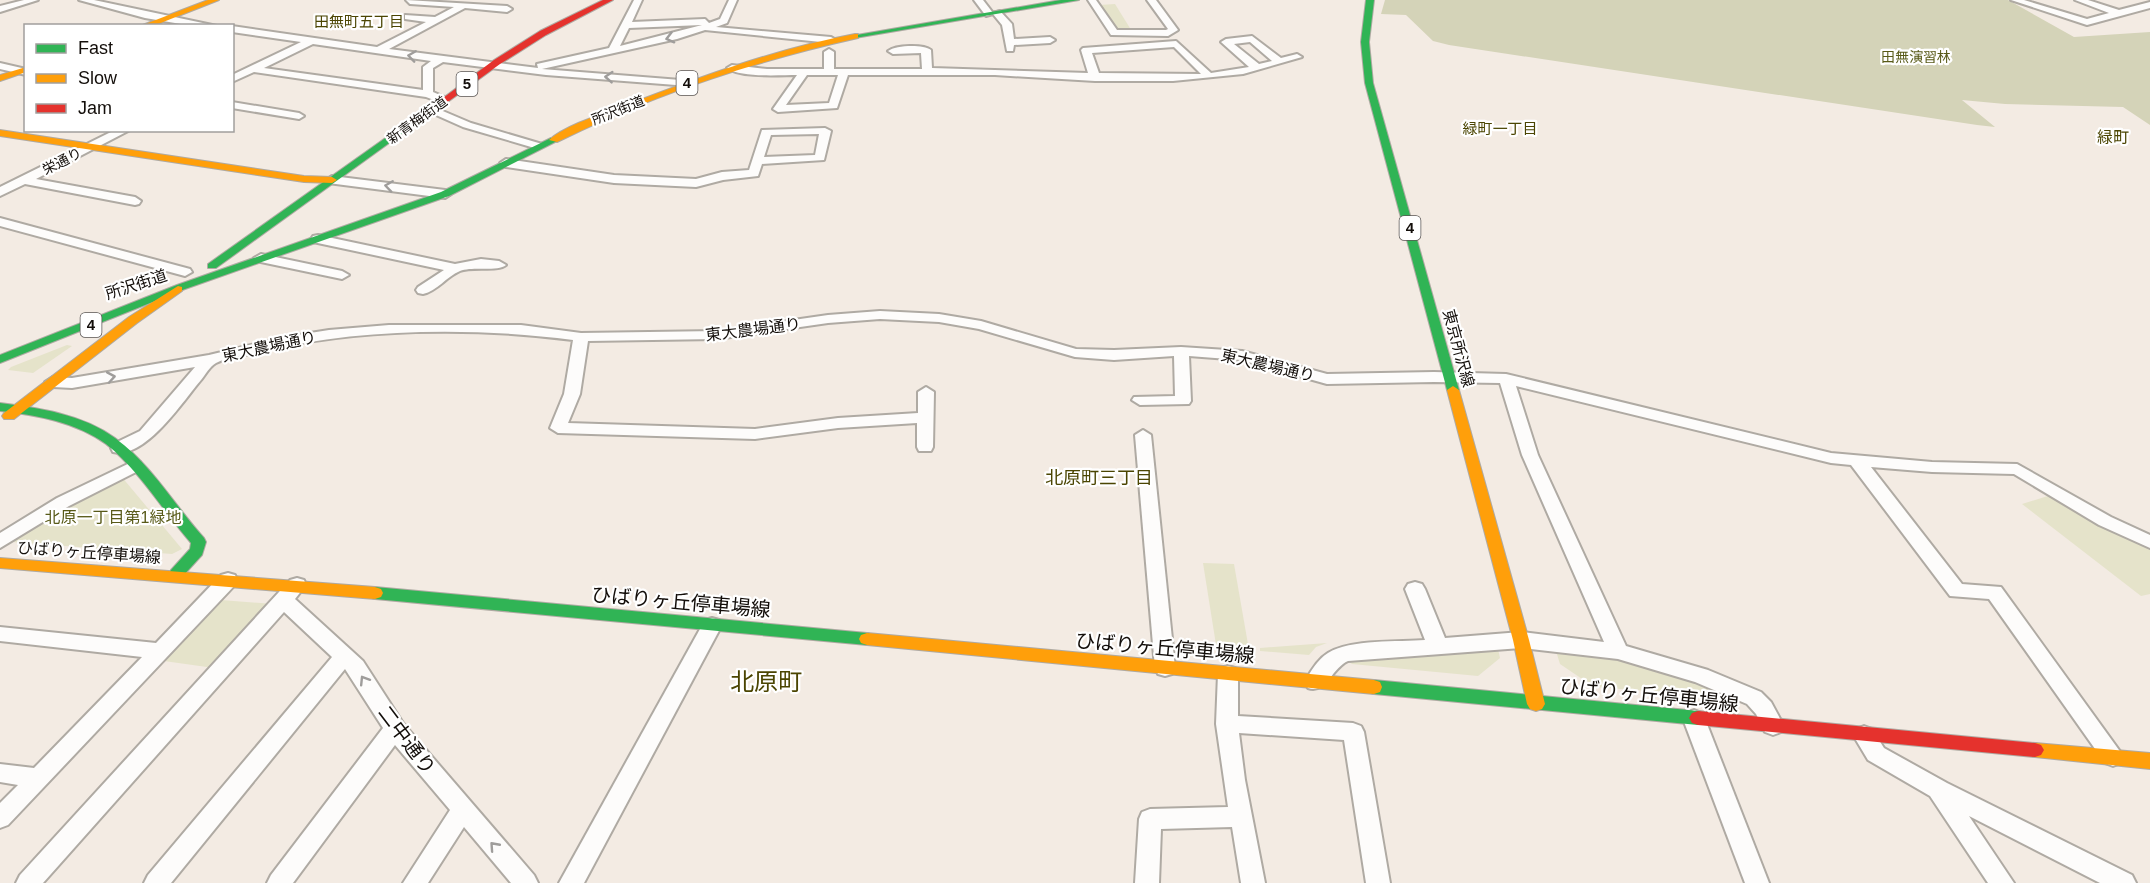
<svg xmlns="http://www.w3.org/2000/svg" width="2150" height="883" font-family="Arial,'Noto Sans JP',sans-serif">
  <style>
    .green { fill: #e5e3ca }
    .forest { fill: #d4d3b8 }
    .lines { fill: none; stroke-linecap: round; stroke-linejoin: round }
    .street-casing { stroke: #afaaa3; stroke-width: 4 }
    .fast-casing { stroke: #afaaa3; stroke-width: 2 }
    .slow-casing { stroke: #afaaa3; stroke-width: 2 }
    .jam-casing { stroke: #afaaa3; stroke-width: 2 }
    .street { fill: #fdfcfb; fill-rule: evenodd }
    .fast { fill: #30b455; fill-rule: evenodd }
    .slow { fill: #ff9f0a; fill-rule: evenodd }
    .jam { fill: #e5322d; fill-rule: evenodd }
    .oneway { stroke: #9f9d9b }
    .labels { text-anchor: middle; stroke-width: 4.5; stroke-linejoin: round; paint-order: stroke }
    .far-park-label { font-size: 14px; fill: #585a18; stroke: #fff }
    .far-street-label { font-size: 14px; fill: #130e0a; stroke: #fff }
    .far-neighbourhood-label { font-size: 15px; fill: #4b4502; stroke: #fff }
    .shield { fill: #fff; stroke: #5a5654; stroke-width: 1.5 }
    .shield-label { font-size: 15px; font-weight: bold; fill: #130e0a }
    .far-quarter-label { font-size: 16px; fill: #4b4502; stroke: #fff }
    .street-label { font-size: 16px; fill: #130e0a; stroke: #fff }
    .park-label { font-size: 16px; fill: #585a18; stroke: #fff }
    .neighbourhood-label { font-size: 18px; fill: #4b4502; stroke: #fff }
    .near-street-label { font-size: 20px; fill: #130e0a; stroke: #fff }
    .near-quarter-label { font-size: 24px; fill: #4b4502; stroke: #fff }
  </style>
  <rect width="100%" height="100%" fill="#f3ebe3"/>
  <g class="green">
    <path d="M1115,4L1133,33L1117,32L1099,5Z"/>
    <path d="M67,345L72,346L33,373L8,370L11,367Z"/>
    <path d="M121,476L182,549L172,554L12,542Z"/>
    <path d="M2054,494L2150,546V594L2141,596L2022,504Z"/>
    <path d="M1203,563L1234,564L1249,650L1217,651Z"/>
    <path d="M221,600L274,604L214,668L164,661Z"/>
    <path d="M1327,643L1316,647L1309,655L1260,651V648Z"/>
    <path d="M1498,649L1500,658L1478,676L1352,664L1348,661Z"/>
    <path d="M1556,651L1603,657L1663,671L1738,698L1594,687L1560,664Z"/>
  </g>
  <path class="forest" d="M1385,0H2008L2074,37L2150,32V125L2123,107L2005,104L1962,100L1995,127L1977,125L1449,45L1433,41L1406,15L1381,14Z"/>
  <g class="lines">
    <g class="street-casing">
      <g id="street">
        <path d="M24,0H38L0,12V6Z"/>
        <path d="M79,0H94L217,26H193L145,18Z"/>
        <path d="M406,0L507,6L512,9L507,12L465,8L389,49L538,68L537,64L609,48L634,0H642L632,22L705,19L709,23L720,19L729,0H737L727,23L716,27L831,37L836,40L831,43L705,30L677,39L542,69L693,81L694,83L689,86L546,75L443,62L433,68V92L447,98V102H439L426,97L254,72L232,82V75L301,42L232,32V26L377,47L426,22L405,19V15L435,17L454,7L410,4ZM702,25L620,46L629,28ZM313,44L431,61L423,67V90L264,68Z"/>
        <path d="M974,0H983L993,13L1000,11L1012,24L1014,39L1050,37L1055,40L1050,43L1014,45L1013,51H1007L1002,25L993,14L986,16Z"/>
        <path d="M1088,0H1096L1117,30H1166L1168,29L1147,0H1156L1178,30L1168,36L1111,35Z"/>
        <path d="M2011,0H2024L2087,19L2109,13L2075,0H2088L2119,10L2150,2V8L2087,25Z"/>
        <path d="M1252,36L1281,58L1297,54L1302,57L1243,74L1173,81H1095L995,75H848L837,108L778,112L773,109L797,75C779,75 741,78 727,68L732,65L767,69H824V52L829,49L834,52V69H922L921,53L893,54L888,51C896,45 923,44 931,50L932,68L1088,73L1081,50L1083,48L1176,41L1211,73L1249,67L1221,42L1226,39ZM1250,42L1272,61L1259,64L1234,44ZM1174,47L1201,74L1099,73L1092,53ZM807,75H838L829,103L786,105Z"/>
        <path d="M0,63L26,69V75L0,69Z"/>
        <path d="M232,102L299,113L304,116L299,119L232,108Z"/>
        <path d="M431,106L471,123L542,144L544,146L538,149L463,127L427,111V107Z"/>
        <path d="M825,128L831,131L824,160L762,164L758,176L723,180L696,187L614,183L506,167L500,163L506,159L614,175L696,179L722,172L749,170L762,130ZM819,134L815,155L764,157L771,135Z"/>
        <path d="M115,130H130L36,179L135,197L141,201L139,204L135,205L25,184L0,196V187Z"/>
        <path d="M332,176L445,190L451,194L445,198L328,183L326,180Z"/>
        <path d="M0,218L190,269L192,272L185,276L0,226Z"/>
        <path d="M318,235L455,264L481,259L499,261L506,265C498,272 472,266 460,271C446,277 437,291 423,294L418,293L416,290L418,287L444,270L313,242L311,239L313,236Z"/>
        <path d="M261,254L342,271L349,275L342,279L256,261L254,258Z"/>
        <path d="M880,311L939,314L981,321L1076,349L1114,350L1181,347L1242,351L1327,374L1434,372L1506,374L1831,453L1932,462L2017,464L2111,517L2150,535V548L2099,525L2014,474L1932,472L1871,467L1962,584L2001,587L2124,757L2121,763L2113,766L2105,763L1989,599L1950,596L1851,465L1831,463L1516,386L1538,455L1626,646L1708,670L1761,692L1771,702L1784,726L1781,732L1773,735L1765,732L1756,714L1747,704L1695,682L1618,659L1521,648L1348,661C1332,668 1326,694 1308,688L1305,682C1310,672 1318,659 1328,653C1350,639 1399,642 1425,640L1405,589L1408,584L1415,582L1422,584L1425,589L1445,638L1521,632L1604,642L1522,455L1500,383L1434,382L1327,384L1241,360L1189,356L1191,401L1189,404L1140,405L1132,400L1134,397L1175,396L1174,356L1114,360L1075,357L979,329L939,322L880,319L828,323L717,339L588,341L580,394L568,423L755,429L838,418L918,413V392L926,387L934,392L933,447L931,451H919L917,447V423L838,428L755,439L558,433L550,428L564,394L573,340C475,327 356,328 260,352C246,355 228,357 216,363C210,366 205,375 201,380C183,401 145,460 113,452L111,448L113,444L140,431L195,367L72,388L53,387L45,382L53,377L72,378L209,355L285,337L329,330L389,325H521L581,333L717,331L828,315Z"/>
        <path d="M1143,430L1151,435L1175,668L1172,674L1165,676L1158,674L1155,668L1135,435Z"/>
        <path d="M134,461L140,462L142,466L140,470L69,506L0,548V533L57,498Z"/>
        <path d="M228,573L235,575L237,580L235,585L8,825L0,828V803L18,785L0,782V764L34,768L142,657L0,641V627L156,643L221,575Z"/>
        <path d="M297,578L304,580L306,585L295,599L363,661L403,723L534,875L538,883H511L464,827L428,883H403L450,810L395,745L293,883H267L271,875L383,728L345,669L171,883H144L148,875L332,657L284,612L43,883H16L20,875L290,580Z"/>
        <path d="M712,618L719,620L722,625L584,883H559L705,620Z"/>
        <path d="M1228,666L1235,668L1238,674V716L1353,723L1361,726L1364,732L1390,883H1366L1344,740L1239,733L1245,780L1265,883H1241L1232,827L1161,829L1159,883H1135L1139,819L1142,812L1150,809L1228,807L1216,724L1218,674L1221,668Z"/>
        <path d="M1694,710L1702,713L1705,719L1769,883H1745L1683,719L1686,713Z"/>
        <path d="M1864,726L1872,729L1884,748L1947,783L2132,875L2136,883H2100L1969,816L2014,883H1988L1930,796L1868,760L1853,735L1856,729Z"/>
      </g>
    </g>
    <g class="fast-casing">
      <g id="fast">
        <path d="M1061,0H1079L855,38L851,36Z"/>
        <path d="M1366,0H1374L1369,42L1373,83L1459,390L1453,394L1447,390L1365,83L1361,42Z"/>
        <path d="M432,105L439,107L216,268H208V264Z"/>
        <path d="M551,138L559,140L449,196L185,289L0,363V355L177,285L441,192Z"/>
        <path d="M0,403C39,408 82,414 115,438C151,464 175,506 204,538L206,542L202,555L181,578H171L168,574L171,570L190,549L191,543C163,511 140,471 106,444C76,422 36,415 0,411Z"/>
        <path d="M375,587L867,633L873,635L875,639L873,643L867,645L375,599L369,597L367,593L369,589Z"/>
        <path d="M1374,680L1698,711L1704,713L1707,718L1704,723L1698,725L1374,694L1368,692L1366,687L1368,682Z"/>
      </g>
    </g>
    <g class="slow-casing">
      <g id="slow">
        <path d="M208,0H219L153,26H140Z"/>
        <path d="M855,34H858V38C755,61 652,95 557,142L549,140C566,125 602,114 624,106C700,77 775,49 855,34Z"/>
        <path d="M26,67V72L0,81V75Z"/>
        <path d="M0,130L304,176L332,177L337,180L332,183L304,182L0,136Z"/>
        <path d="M178,286L182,287V291L137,323L14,419H4L2,416L4,413L129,317Z"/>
        <path d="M1453,386L1459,390L1529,640L1545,704L1542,709L1536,711L1530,709L1527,704L1513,640L1447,390Z"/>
        <path d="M0,558L375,587L381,589L383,593L381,597L375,599L0,568Z"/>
        <path d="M867,633L1374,680L1380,682L1382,687L1380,692L1374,694L867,645L861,643L859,639L861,635Z"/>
        <path d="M2035,743L2150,753V769L2035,757L2029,755L2026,750L2029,745Z"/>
      </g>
    </g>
    <g class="jam-casing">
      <g id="jam">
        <path d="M603,0H613L546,35L500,64L438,109L431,107L494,60L540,31Z"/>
        <path d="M1698,711L2035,743L2041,745L2044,750L2041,755L2035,757L1698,725L1692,723L1689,718L1692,713Z"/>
      </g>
    </g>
    <use href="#street" class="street"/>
    <use href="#fast" class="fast"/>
    <use href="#slow" class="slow"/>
    <use href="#jam" class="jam"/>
  </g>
  <defs><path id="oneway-chevron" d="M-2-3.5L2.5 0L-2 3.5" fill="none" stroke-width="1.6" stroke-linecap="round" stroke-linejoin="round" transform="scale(1.5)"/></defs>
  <g class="oneway">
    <use href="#oneway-chevron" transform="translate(670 38) rotate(166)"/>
    <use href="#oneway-chevron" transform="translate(412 56) rotate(-172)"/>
    <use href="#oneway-chevron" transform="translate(609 77) rotate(-176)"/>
    <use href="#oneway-chevron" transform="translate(389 186) rotate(-172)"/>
    <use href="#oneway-chevron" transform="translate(111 377) rotate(-10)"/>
    <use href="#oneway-chevron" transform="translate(364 680) rotate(-122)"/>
    <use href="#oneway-chevron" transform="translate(494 846) rotate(-132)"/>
  </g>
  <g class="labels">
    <g class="far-park-label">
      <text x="1916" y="62">田無演習林</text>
    </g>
    <g class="far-street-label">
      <text transform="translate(618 110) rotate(-22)" y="5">所沢街道</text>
      <text transform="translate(417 120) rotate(-36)" y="5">新青梅街道</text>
      <text transform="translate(62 161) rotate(-27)" y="5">栄通り</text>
    </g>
    <g class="far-neighbourhood-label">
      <text x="359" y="27">田無町五丁目</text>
      <text x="1500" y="134">緑町一丁目</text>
    </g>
    <g class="shield">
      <rect x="676.5" y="71" width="21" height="24" rx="4.5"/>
      <rect x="456.5" y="72" width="21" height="24" rx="4.5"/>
      <rect x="1399.5" y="216" width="21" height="24" rx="4.5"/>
      <rect x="80.5" y="313" width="21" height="24" rx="4.5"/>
    </g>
    <g class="shield-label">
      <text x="687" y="88">4</text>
      <text x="467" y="89">5</text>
      <text x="1410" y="233">4</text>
      <text x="91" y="330">4</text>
    </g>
    <g class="far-quarter-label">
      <text x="2113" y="143">緑町</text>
    </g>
    <g class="street-label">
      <text transform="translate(136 284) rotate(-18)" y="6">所沢街道</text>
      <text transform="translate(753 329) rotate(-7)" y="6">東大農場通り</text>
      <text transform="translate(269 346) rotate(-12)" y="6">東大農場通り</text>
      <text transform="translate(1459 348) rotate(75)" y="6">東京所沢線</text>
      <text transform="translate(1268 365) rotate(13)" y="6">東大農場通り</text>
      <text transform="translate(89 552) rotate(4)" y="6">ひばりヶ丘停車場線</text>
    </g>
    <g class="park-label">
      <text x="113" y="523">北原一丁目第1緑地</text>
    </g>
    <g class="neighbourhood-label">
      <text x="1099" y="484">北原町三丁目</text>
    </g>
    <g class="near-street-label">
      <text transform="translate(681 602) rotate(5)" y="7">ひばりヶ丘停車場線</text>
      <text transform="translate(1165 648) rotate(5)" y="7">ひばりヶ丘停車場線</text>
      <text transform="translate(1649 695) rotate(6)" y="7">ひばりヶ丘停車場線</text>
      <text transform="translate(407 740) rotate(53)" y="7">二中通り</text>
    </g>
    <g class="near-quarter-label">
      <text x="766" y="690">北原町</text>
    </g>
  </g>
  <rect x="24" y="24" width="210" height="108" fill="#ffffff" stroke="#a19f9d" stroke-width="1.5"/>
  <rect x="36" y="44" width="30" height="9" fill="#30b455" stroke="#a19f9d" stroke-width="1.5"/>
  <text x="78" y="54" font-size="18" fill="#130e0a">Fast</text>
  <rect x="36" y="74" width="30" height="9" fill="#ff9f0a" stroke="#a19f9d" stroke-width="1.5"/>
  <text x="78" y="84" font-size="18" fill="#130e0a">Slow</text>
  <rect x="36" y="104" width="30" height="9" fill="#e5322d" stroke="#a19f9d" stroke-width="1.5"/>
  <text x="78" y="114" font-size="18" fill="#130e0a">Jam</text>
</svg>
